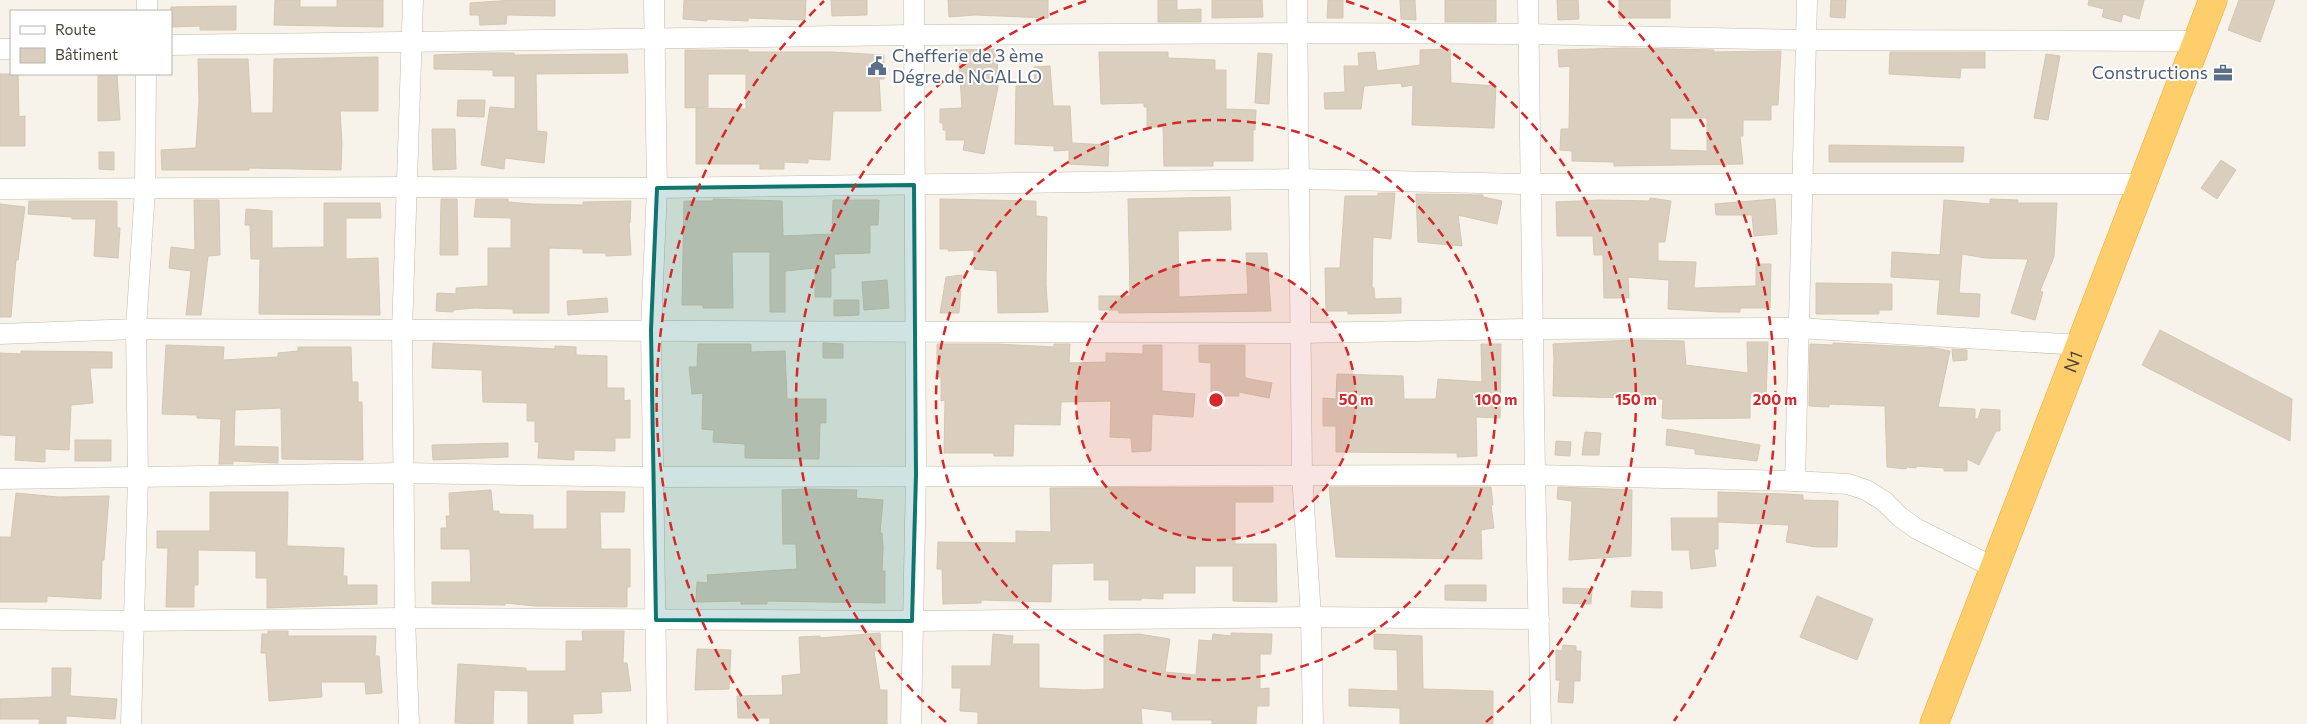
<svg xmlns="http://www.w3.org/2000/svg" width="2307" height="724" font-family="Commissioner,sans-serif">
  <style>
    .building { fill: #dacfbe; stroke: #d5c7b0; fill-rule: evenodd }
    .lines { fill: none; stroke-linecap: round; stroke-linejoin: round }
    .street-casing { stroke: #c3bbab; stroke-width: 21 }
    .highway-casing { stroke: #f0a82a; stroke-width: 29 }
    .street { stroke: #fff; stroke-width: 20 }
    .highway { stroke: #ffce6c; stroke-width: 28 }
    .marked { fill: #0f766e; fill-opacity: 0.2; stroke: #0f766e; stroke-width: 4; stroke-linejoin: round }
    .ring { fill: none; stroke: #d62828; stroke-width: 2.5; stroke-dasharray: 9 6 }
    .labels { text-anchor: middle; stroke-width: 4; stroke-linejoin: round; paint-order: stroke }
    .service-label { font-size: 18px; fill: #4e5e75; stroke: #fff; text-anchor: start }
    .street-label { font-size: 18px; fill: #4c4437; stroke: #fff }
    .centre { fill: #d62828; stroke: #fff; stroke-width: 2.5 }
    .ring-label { font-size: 15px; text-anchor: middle; font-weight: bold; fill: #d62828; stroke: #fff; stroke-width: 4; stroke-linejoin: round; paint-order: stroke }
  </style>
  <rect width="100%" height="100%" fill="#f7f3ea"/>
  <g class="building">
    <path d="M275,0H300V7H337V0H383V27L274,25Z"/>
    <path d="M513,0H555V16L507,15L506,24L480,25L479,15H470V3Z"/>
    <path d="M684,0H806L805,20L748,18V21L707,19V21L683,19Z"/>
    <path d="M831,0H867V15L832,16Z"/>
    <path d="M948,0H1048V18L975,15L949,17Z"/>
    <path d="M1158,0H1177V10L1201,9V22H1158Z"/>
    <path d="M1212,0H1262L1263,17L1212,18Z"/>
    <path d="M1328,0H1343V18H1327Z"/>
    <path d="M1400,0H1415L1416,20L1401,19Z"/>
    <rect x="1445" y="0" width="51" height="22"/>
    <path d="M1557,0H1578L1579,19L1558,20Z"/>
    <rect x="1619" y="0" width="51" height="18"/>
    <path d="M1831,0H1846L1845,18L1830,17Z"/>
    <path d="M2089,0H2144L2139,19L2123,14L2121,22L2102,17L2104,9L2088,5Z"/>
    <path d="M2239,0H2275L2260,42L2228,30Z"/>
    <path d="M236,6V30H200V26L171,27V7Z"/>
    <path d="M1625,48L1714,50V52L1781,51L1778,105H1771V120H1743V136H1740L1743,164L1614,166V162L1572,161V151L1560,150L1561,129H1569L1570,66L1559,67L1558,50ZM1670,118H1707V151L1670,150Z"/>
    <path d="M997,49L998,87L984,154L963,150L965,140H946V130H943V123H940V109L962,108L958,50Z"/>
    <path d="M1450,49L1451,83L1496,86L1494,128L1412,125L1413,85L1402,87L1401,83L1364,86L1361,109H1325L1324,93L1345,92L1344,66H1359L1358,53L1375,52L1377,71L1420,65V50Z"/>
    <path d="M685,50H748V52H832L884,55V79H879L881,111H833L830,160L808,159V163L784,162V169H760V164H696V108L746,109V74H708V107L685,108Z"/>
    <path d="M1099,52H1168V58L1215,60V70H1226V109L1256,110L1255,130H1253V161H1213V166H1164L1163,127H1147V107H1144V103L1101,104Z"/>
    <path d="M1890,52H1985V68H1961L1960,78L1889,74Z"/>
    <path d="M483,53H514V55L627,54L628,73L536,74L537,131L547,132L544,163L505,158L504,169L481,165L490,107L515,109V76H493V70L434,69V55Z"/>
    <path d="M1258,53L1272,54L1269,104L1255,103Z"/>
    <path d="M2046,54L2060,56L2048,120L2034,118Z"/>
    <path d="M378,57V111H340L342,143L341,170L249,168V170H162L161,150L196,148L199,101L198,59H248L251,113H273L274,59Z"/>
    <path d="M1050,66L1053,106H1070L1072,143L1109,145L1108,166L1069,164V150L1054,151V146L1015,144L1016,86L1035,85L1034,67Z"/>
    <path d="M0,74H18L19,117L25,116V146H0Z"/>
    <path d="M98,74H117L120,120L98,121Z"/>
    <path d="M458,100H485L484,117L457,116Z"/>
    <path d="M432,129H455L456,169L433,170Z"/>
    <path d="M1829,145L1964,147L1963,162H1829Z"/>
    <path d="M99,152H114V170L99,169Z"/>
    <path d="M2221,160L2236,170L2217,199L2201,188Z"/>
    <path d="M1378,193H1395L1391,239L1373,237L1372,288H1374L1375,299L1401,298V313L1348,314V311H1326L1325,268H1340L1345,196H1378Z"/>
    <path d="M1416,194L1483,195V197L1502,201L1497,224L1458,215L1462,246L1418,242Z"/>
    <path d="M1230,197L1231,230L1178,231L1179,297L1248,294L1246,253H1267L1271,311L1119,313L1118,310H1099V296H1130L1128,199Z"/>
    <path d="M1650,198L1671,201L1665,242H1658V261L1696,262L1694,288L1756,286V264H1771L1770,308H1740V312H1720L1668,309L1669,280L1628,277L1629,298H1604L1603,255H1594L1593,236H1557L1556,202L1600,200L1649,201Z"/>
    <path d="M441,199H457L458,255H440Z"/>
    <path d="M476,199H508V202L532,204L583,205V202L631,201L630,223H629L631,255L606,256V253H583V249L549,248V313H513V309L475,308L453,310V312L436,311L437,293L456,294V288L488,286V248H511V218L474,217Z"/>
    <path d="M713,199L782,201L783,236L832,234L833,200H879L878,225H870V253L834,254L835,268H831V297H815V268L785,271V312H770V252H732L733,308H703V305H682L684,201H713Z"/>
    <path d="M940,199L1036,201V216L1047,217L1046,285L1048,312L998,313L997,271L974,269V250L948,251L949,249H940Z"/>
    <path d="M1775,199L1777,234L1754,236L1752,215H1716L1715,204Z"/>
    <path d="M1990,199L2018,200L2017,203H2057L2054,257L2040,291L2043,292L2035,320L2011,313L2028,259L1985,258L1962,254L1959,293L1980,294L1979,317L1937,314L1940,280L1891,277L1892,252L1940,255L1944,200L1990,204Z"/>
    <path d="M194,200H219L220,255L208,256L201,315H186L191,271L169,268L171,247L195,250Z"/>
    <path d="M29,201H117V228H120L118,258L94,256L96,219H72V217L28,214Z"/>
    <path d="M324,203H380L381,218H346V259L378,258L380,315L259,314L260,259H251L250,225H245L246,209L272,211V248L324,247Z"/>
    <path d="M0,204L25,207L18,260H16L11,317H0Z"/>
    <path d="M962,275L959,313H940L946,277Z"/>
    <path d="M887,280L889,308L864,310L862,282Z"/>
    <path d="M1816,283L1892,284V310H1879V314H1816Z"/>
    <path d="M607,298L608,312L568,315L567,301Z"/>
    <path d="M834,300H859V315L834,316Z"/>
    <path d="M2160,330L2292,399L2290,441L2142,365Z"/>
    <path d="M1631,340L1684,341L1686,365L1748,373L1747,342H1768L1766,397H1750V418L1668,419L1662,418L1663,399L1553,396L1554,358L1553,344Z"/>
    <path d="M433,343L555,349V346L576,347V355L607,356V388H624V401L630,400V438H615V451L574,450V460L538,458L539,442H535V421H527V403L483,402L482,370L432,368Z"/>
    <path d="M823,343L843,344V358H823Z"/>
    <path d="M1833,343L1935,348L1950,351L1938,407L1975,409V419H1978L1981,409L2000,410V431H1996L1979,465L1967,459V471H1944V468L1916,466V468L1907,467L1906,469L1887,467L1885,406L1829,404V407L1809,406L1810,344L1833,345Z"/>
    <path d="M698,344H751V352L785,351L787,399H826V423H820L819,459L745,458V444L713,442L714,430L702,429L703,393L692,394L689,367H697Z"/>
    <path d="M937,344H997L1054,347V344H1070L1069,363L1106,362V353L1143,354V345H1162V391L1195,394L1193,417L1152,414L1151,451L1132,452L1131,438L1110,437L1111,401L1061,402L1060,425L1014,424L1013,456H994V453H944L945,400L941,401V377H937Z"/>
    <path d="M1481,344H1501L1500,418L1476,417L1477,456L1457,457V453L1336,452V426H1323V398L1336,399L1337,374L1403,376L1404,399H1436L1438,379L1482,382Z"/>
    <path d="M166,345L224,347L223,360L278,357V353L298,351V347H351L352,382H358V402H362L363,460L282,459L281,408L235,410L234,446L278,447V463L233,461V464H219L221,419L197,418V415L162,414Z"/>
    <path d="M1199,345H1245V378L1272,383L1269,398L1239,392V396H1211V363L1199,362Z"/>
    <path d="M1952,349L1967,350V360L1953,361Z"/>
    <path d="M21,351L112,352V368H90L93,403L71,405L69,450L45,449V462L15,460L16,436L0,435V353L21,354Z"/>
    <path d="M1667,429L1760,445L1757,461L1695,454V449L1666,445Z"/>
    <path d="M1585,432L1601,433L1599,455H1582Z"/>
    <rect x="75" y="440" width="36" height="21"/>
    <path d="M1556,441L1571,442L1570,456L1555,455Z"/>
    <path d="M508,443V457L433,460L432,445Z"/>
    <path d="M1273,487V502H1235V544H1276L1277,602L1233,601V566H1195V593H1163V599L1141,598V600H1109V580H1094V563L1052,564L1051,602L981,600V603L943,604L942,569H937L938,542L1016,543V531L1051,532L1050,488Z"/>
    <path d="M1329,487H1491L1493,505H1491L1494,528L1481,530L1482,559L1336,557Z"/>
    <path d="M1558,487L1632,490L1631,556L1569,560L1572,501L1557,499Z"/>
    <path d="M804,489L857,490L856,498L883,500L880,533H882L883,547L882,571H885V603L767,601V604H741V601L696,602L697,582L708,583L707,575L797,569L796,544H783L782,490Z"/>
    <path d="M491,490L493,511H499V514L533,515V529H567V491L625,492L624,512H600L601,549H630V587H627V607L535,606L505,603V605L432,604V582H471L470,549H441V528H447L446,516H450L449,493Z"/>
    <path d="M210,492H288L287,546L344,548L343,576H347V585H377V604L267,608V578H256V551L198,550V585H194V607H166L168,548H157V531H210Z"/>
    <path d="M1718,492L1786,494L1803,495V500L1838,501L1837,547H1816L1786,542L1789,525L1718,522Z"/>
    <path d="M16,493L58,497L109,496L104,560H102L101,599L47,596V602H0V537H11Z"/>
    <path d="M1671,518H1718V549H1714L1716,566L1691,569L1689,550H1672Z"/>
    <path d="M1445,585H1486V601L1445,600Z"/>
    <path d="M1563,588L1592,589L1591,604L1563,603Z"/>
    <path d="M1632,591L1662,592V608L1631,607Z"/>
    <path d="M1817,596L1873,619L1857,660L1800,637Z"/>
    <path d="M268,631H288V636H376L375,656H379L382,693L366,694L365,682H321L322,697L269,701L266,653H261L262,634H268Z"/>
    <path d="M582,631H624L623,663H627L631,691L601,692L602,713L573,714V724H528V691L494,690L493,724L455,723L458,664L526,668V671H566V641H583Z"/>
    <path d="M880,633L881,651H874L880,690H887V724H770V718H738L737,696L783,695L782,676L801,674L799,637L820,636V638Z"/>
    <path d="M1231,633L1272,634L1271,654H1260V689L1269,688V706H1257L1256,724H1212V720H1172V712L1141,708L1142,724H978V712L960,711L961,688H952V666H991L993,634L1013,636L1012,644H1039V688L1085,690L1104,689V635L1139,634L1170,639L1165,672L1196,675L1199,640L1212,641L1213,634L1231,636Z"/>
    <path d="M1374,634L1422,636L1423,689L1493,691V724H1400V708L1349,706V689L1398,691L1397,650L1374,649Z"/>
    <path d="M1563,645L1576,646V651H1581L1580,681H1574L1573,703L1558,702L1560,680H1556V650L1562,651Z"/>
    <path d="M697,649L731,650L729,689L695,690Z"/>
    <path d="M52,668H71L70,696L117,699L115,719L66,716V724H39L40,719H0V699L52,697Z"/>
  </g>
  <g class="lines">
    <g class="street-casing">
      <g id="street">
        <path d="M654,0L657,188L651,330L657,724"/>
        <path d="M1297,0L1302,474L1311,617L1313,724"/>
        <path d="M1528,0L1535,475L1541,724"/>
        <path d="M147,11V0"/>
        <path d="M171,45L914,35L1298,33L1527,34L1807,40L2197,41"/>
        <path d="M0,49H11"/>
        <path d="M0,189L408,187L657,188L1298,179L1530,184H2140"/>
        <path d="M0,334L136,329L1300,333L1533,329L1798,328L2080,345"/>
        <path d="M0,479L403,473L652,477L1535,475L1795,481L1848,484L1866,490L1884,501L1900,517L1917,529L1993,567"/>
        <path d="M1795,481L1807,0"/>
        <path d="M0,619L133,621L405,618L912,621L1311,617L1539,619"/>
        <path d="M131,724L138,477L136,329L145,189L146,74"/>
        <path d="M409,724L405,618L402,331L413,0"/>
        <path d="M911,724L916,475L914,0"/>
      </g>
    </g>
    <g class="highway-casing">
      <g id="highway">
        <path id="s1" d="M1934,724L2213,0"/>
      </g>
    </g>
    <use href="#street" class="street"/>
    <use href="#highway" class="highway"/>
  </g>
  <path class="marked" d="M914,185L916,475L912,621L656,620L651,330L657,188Z"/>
  <circle cx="1216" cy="400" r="140" fill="#d62828" fill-opacity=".12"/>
  <g class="ring">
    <circle cx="1216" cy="400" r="140"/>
    <circle cx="1216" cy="400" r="280"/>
    <path d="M946 722A420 420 0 0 1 1086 1M1346 1A420 420 0 0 1 1486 722"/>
    <path d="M758 721A559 559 0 0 1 824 1M1608 1A559 559 0 0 1 1674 721"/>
  </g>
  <defs>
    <g id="civic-bare" transform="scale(1.5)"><path d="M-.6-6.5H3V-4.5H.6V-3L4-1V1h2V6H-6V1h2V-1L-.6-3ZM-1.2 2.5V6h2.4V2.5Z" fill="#5c6f8a" stroke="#fff" stroke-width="2.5" paint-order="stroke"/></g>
    <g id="office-bare" transform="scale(1.5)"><path d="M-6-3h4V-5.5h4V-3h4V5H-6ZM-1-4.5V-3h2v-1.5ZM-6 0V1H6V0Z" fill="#5c6f8a" stroke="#fff" stroke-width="2.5" paint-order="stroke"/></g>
  </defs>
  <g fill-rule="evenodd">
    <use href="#civic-bare" x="877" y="66"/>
    <use href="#office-bare" x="2223" y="73"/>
  </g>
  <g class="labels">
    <g class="service-label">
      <text x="892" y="62">Chefferie de 3 ème<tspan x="892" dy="21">Dégre de NGALLO</tspan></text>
      <text x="2208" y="79" text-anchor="end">Constructions</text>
    </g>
    <g class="street-label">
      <text dy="6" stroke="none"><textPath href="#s1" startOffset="388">N1</textPath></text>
    </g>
  </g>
  <circle cx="1216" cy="400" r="8" class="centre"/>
  <g class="ring-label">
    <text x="1356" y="405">50 m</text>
    <text x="1496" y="405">100 m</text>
    <text x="1636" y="405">150 m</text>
    <text x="1775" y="405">200 m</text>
  </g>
  <rect x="10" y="10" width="162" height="65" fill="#ffffff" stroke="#b7b4af"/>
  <rect x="20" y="26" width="25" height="8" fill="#ffffff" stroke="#b7b4af"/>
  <text x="55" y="35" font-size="15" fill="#4c4437">Route</text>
  <rect x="20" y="48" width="25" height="15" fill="#dacfbe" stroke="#b7b4af"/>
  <text x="55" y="60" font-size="15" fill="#4c4437">Bâtiment</text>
</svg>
